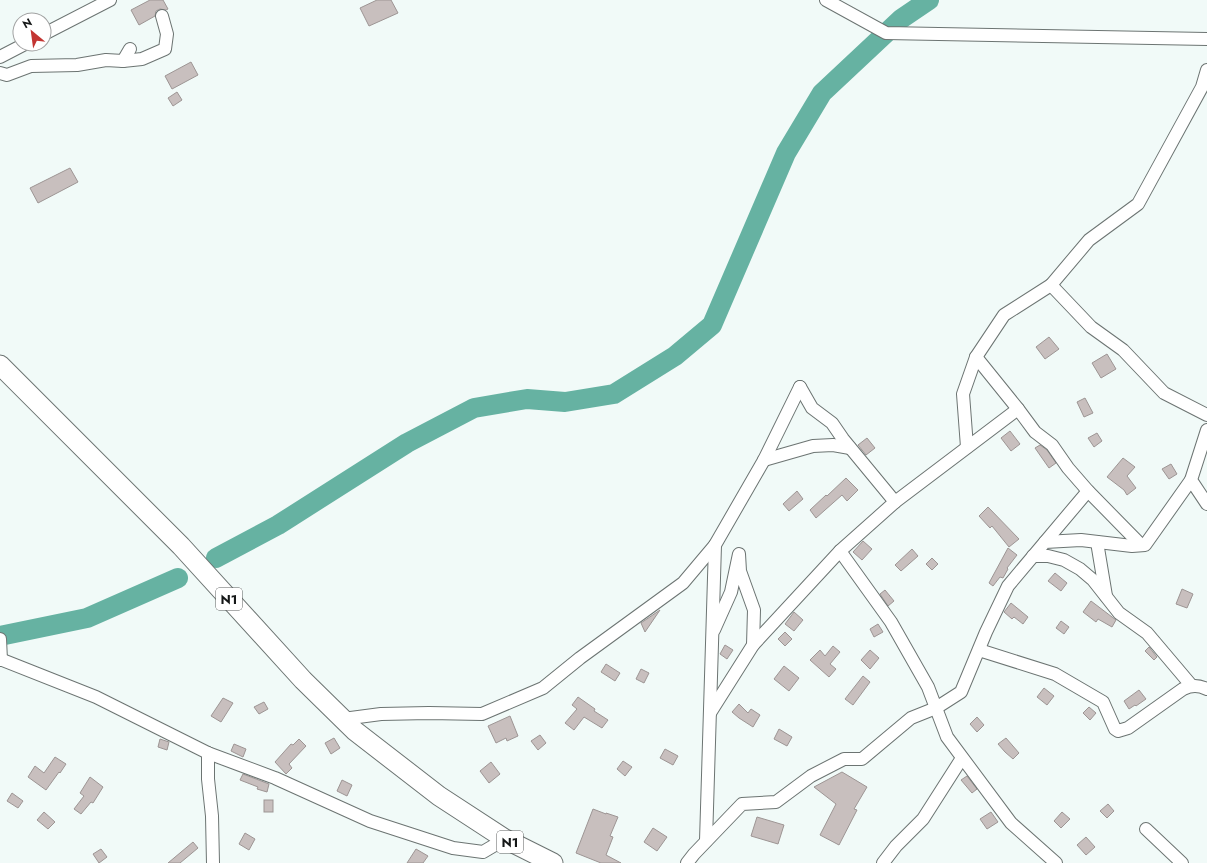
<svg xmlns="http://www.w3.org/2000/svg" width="1207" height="863" font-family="Jost,sans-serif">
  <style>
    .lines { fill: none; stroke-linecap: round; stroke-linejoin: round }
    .river { stroke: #66b2a2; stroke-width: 20 }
    .building { fill: #c8bfbe; stroke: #9d9594 }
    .street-casing { stroke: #6c7472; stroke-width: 14 }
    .primary-casing { stroke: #6c7472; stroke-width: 21 }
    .street { stroke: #fff; stroke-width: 12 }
    .primary { stroke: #fff; stroke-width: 19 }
    .labels { text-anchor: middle; stroke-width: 3.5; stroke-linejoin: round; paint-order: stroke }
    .shield { fill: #fff; stroke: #5a5d5d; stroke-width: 1 }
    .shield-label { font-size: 13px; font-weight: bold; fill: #141717 }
  </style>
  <rect width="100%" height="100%" fill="#f1faf8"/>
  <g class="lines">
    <g class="river">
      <path d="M216,558L278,525L407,443L474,408L527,399L565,402L614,394L675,356L712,325L786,153L822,93L901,19L929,0"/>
      <path d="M0,636L87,618L178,578"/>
    </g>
  </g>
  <g class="building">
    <path d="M150,0H163L168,9L166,10L160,9L156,11L155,16L139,25L131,10Z"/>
    <path d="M377,0H391L398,13L369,26L360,8Z"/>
    <path d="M191,62L198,75L172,89L165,76Z"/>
    <path d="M177,92L182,100L173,106L168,98Z"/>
    <path d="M70,168L78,182L38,203L30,188Z"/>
    <path d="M1049,337L1059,349L1045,359L1036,347Z"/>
    <path d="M1107,354L1116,369L1101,378L1092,363Z"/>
    <path d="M1085,398L1093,413L1084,417L1077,402Z"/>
    <path d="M1010,431L1020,444L1011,451L1001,438Z"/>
    <path d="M1097,433L1102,441L1094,447L1088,438Z"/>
    <path d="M867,438L875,448L866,455L858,445Z"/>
    <path d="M1040,445L1047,450L1056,463L1049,468L1035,448Z"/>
    <path d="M1123,458L1135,467L1127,476L1136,488L1127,495L1124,490L1107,477Z"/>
    <path d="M1171,464L1177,474L1169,479L1162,469Z"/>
    <path d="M846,478L858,490L847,501L842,495L816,518L810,510L826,495L827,496Z"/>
    <path d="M797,491L803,499L789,511L783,504Z"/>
    <path d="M988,507L1019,539L1009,547L992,526L990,528L979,516Z"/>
    <path d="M863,541L872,549L862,560L853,552Z"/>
    <path d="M1008,548L1017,555L1007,568L1008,569L1003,578L1000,577L993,586L989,583Z"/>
    <path d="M912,549L918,556L901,571L895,565Z"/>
    <path d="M932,558L938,564L932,570L926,564Z"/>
    <path d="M1055,573L1067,583L1061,591L1048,581Z"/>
    <path d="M1182,589L1193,594L1187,608L1176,604Z"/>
    <path d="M885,590L894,601L888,606L880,594Z"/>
    <path d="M1091,601L1116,620L1112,627L1098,619L1096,622L1083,612Z"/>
    <path d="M1011,603L1028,617L1023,624L1014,617L1012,619L1004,612Z"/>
    <path d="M660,610L645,632L641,623Z"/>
    <path d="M794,612L803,620L794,631L785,624Z"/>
    <path d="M1061,621L1069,627L1064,634L1056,628Z"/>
    <path d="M878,624L883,632L874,637L870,629Z"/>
    <path d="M785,632L792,639L785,646L778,639Z"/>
    <path d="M725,645L733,650L727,659L720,654Z"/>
    <path d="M833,646L840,652L830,664L836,669L829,677L810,660L820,650L825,656Z"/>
    <path d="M1149,647L1157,657L1154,660L1145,651Z"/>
    <path d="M870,650L879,658L870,669L861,660Z"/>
    <path d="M606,664L620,673L615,681L601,672Z"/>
    <path d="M784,666L799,678L789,691L774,679Z"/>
    <path d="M641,669L649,673L644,683L636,679Z"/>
    <path d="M863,676L870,682L853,705L845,699Z"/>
    <path d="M1044,688L1054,696L1047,705L1037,697Z"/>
    <path d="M1139,690L1146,699L1136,706L1135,705L1129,709L1124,701Z"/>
    <path d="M578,697L595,709L594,711L608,720L602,728L584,717L574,730L565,723L577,709L572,705Z"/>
    <path d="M223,698L233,703L221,722L211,716Z"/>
    <path d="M264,702L268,709L259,714L254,707Z"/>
    <path d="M739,704L748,713L751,709L760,715L753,727L739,718L732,712Z"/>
    <path d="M1089,707L1096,713L1090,720L1083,713Z"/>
    <path d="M510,716L518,736L507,741L506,738L496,743L488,726Z"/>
    <path d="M977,717L984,725L977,732L970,724Z"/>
    <path d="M779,729L792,737L787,746L774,739Z"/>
    <path d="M540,735L546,743L538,750L531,741Z"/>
    <path d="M334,738L340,748L331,754L325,743Z"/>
    <path d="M1006,738L1019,753L1013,759L1005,752L998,744Z"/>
    <path d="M160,739L169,742L167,750L158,747Z"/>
    <path d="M299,739L306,746L289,764L292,768L286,774L275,762L291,744L293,745Z"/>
    <path d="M234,744L246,749L243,757L231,751Z"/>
    <path d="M665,749L678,756L673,765L660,758Z"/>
    <path d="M55,757L66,764L60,773L59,772L46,790L28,777L35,766L44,773Z"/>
    <path d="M623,761L632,767L625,776L617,769Z"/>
    <path d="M491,762L500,774L489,783L480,771Z"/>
    <path d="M842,772L867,787L854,809L857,810L839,845L820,835L836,804L814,787Z"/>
    <path d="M243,774L269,784L267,792L257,789L258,787L240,780Z"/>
    <path d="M967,776L977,789L972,793L961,780Z"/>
    <path d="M90,777L103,787L93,803L91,802L81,814L74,809L84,796L80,793Z"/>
    <path d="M342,780L352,785L347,796L337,791Z"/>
    <path d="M12,793L23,801L18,808L7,801Z"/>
    <rect x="264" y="800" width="9" height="12"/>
    <path d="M1108,804L1114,811L1107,818L1100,811Z"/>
    <path d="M593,809L606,814V813L618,817L610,836L613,837L606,855L621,863H601L576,853Z"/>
    <path d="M44,812L55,822L48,829L37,820Z"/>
    <path d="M991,812L998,822L987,829L980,819Z"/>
    <path d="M1062,812L1070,819L1061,828L1054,821Z"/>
    <path d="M757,817L784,825L778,844L751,836Z"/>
    <path d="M653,828L667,837L657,851L644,842Z"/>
    <path d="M245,833L255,839L249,850L239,844Z"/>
    <path d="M1086,837L1095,847L1086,855L1077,845Z"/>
    <path d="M193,842L198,848L180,863H168Z"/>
    <path d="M101,849L107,857L99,863L93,854Z"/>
    <path d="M416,849L428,856L423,863H407Z"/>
  </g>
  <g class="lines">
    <g class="street-casing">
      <g id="street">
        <path d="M826,0L886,33L1207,39"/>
        <path d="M44,34L110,0"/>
        <path d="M0,57L25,44"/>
        <path d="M123,61L130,49"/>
        <path d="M0,73L7,75L31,66L77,65L106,60L123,61L142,59L165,49L167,34L162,16"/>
        <path d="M1051,285L1089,240L1138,204L1202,87L1207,70"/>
        <path d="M976,357L1018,409L1035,432L1052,445L1068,468L1088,491L1141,545"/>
        <path d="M800,387L812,408L832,423L843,439L895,502"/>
        <path d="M1207,430L1191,480L1207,504"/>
        <path d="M967,447L963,394L976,357L1004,315L1051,285L1091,327L1123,350L1164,393L1207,415"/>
        <path d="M764,460L813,446L833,445L850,448"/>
        <path d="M1045,542L1088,491"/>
        <path d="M1097,542L1106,596"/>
        <path d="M840,551L891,622L928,687L947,737L1011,823L1056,863"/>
        <path d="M1033,556H1048L1064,560L1080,569L1093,580L1119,613L1147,633L1191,685"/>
        <path d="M714,630L731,592L739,554L740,571L754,610L753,645"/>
        <path d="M0,639L1,660"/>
        <path d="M979,650L1055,674L1103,702L1115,729L1118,731L1128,728L1183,689C1192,685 1198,685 1207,689"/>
        <path d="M0,659L96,697L208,753L275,778L370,821L453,848L483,852L505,839"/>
        <path d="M710,713L753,645L840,551L895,502L1018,409"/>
        <path d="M343,719L381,714L429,713L482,714L543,688L580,658L683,583L715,545"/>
        <path d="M208,753V779L212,816L213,863"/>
        <path d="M1146,829L1182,863"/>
        <path d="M706,841L715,545L764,460L800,387"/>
        <path d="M687,863L694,854L742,804L776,802L811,776L844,759H862L911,718L936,708L961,692L986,632L1008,586L1045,542L1081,540L1132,546L1145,545L1191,480"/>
        <path d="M883,863L896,846L923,819L962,758"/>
      </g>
    </g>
    <g class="primary-casing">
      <path id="primary" d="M0,365L181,546L303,680L355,731L439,796L505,839L553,863"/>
    </g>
    <use href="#street" class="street"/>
    <use href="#primary" class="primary"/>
  </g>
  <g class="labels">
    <g class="shield">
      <rect x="216" y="588" width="26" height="22" rx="3"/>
      <rect x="497" y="831" width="26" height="22" rx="3"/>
    </g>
    <g class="shield-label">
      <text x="229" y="604">N1</text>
      <text x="510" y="847">N1</text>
    </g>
  </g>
  <g transform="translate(32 32) rotate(331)"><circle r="19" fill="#ffffff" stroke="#a1a2a2"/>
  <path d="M0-3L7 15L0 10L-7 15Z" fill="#c33532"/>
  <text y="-6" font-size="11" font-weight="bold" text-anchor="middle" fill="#141717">N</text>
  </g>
</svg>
